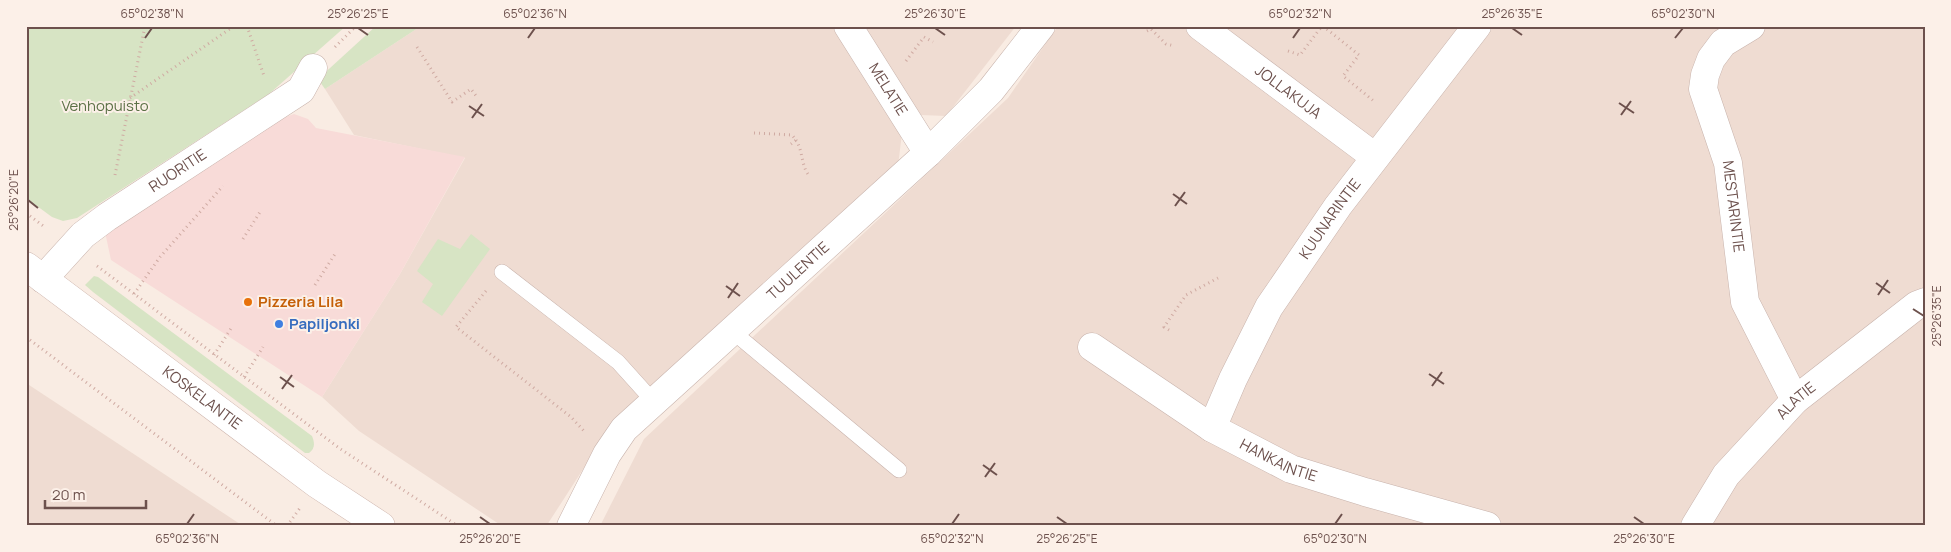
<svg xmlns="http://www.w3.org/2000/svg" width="1951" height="552" font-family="Manrope,sans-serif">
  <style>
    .residential { fill: #efdcd2 }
    .commercial { fill: #f8dbd8 }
    .green { fill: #d7e4c4 }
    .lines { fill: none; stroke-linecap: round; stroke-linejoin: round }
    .lane-casing { stroke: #c8b3ac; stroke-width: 16 }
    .street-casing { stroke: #c8b3ac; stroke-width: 29 }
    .secondary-casing { stroke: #cdb4ac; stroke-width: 29 }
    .path { stroke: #cfaaa2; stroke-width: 3; stroke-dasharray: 1 4; stroke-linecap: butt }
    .lane { stroke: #fff; stroke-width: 15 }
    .street { stroke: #fff; stroke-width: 28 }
    .secondary { stroke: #fff; stroke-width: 28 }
    .ticks { fill: none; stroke: #6d514d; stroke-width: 2 }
    .food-dot { fill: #e8710a; stroke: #fcf0e8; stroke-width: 2 }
    .shop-dot { fill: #3f7fe0; stroke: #fcf0e8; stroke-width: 2 }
    .labels { text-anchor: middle; stroke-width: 4; stroke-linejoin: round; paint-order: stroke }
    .street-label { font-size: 15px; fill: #6d514d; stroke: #fcf0e8 }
    .park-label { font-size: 15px; fill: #5c7146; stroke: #fcf0e8 }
    .food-label { font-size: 15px; font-weight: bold; fill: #c56008; stroke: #fcf0e8; text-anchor: start }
    .shop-label { font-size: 15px; font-weight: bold; fill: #366cbe; stroke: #fcf0e8; text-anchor: start }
    .neatline { fill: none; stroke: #6d514d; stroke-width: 2 }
    .ticks-label { font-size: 12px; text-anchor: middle; fill: #6d514d }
  </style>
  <rect width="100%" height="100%" fill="#f9ece3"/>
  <g class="residential">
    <path d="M421,26H832L902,133L898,166L609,429L547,525L502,526L359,431L322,397L400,274L465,158L354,135L325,89Z"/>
    <path d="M863,26H1016L946,116L921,115Z"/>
    <path d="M1058,26H1925V526H600L644,439L1008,98Z"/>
    <path d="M26,383L243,526H26Z"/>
  </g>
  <path class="commercial" d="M294,114L308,119L316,128L465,157L400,274L322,397L111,260L105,232L280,119Z"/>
  <g class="green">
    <path d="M26,26H346L269,94L77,218L63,221L52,217L26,198Z"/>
    <path d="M376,26H421L325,89L318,79Z"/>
    <path d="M471,234L490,249L442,316L422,302L433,284L417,271L438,239L460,249Z"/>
    <path d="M94,276L98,277L312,436C315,443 315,449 309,453H305L93,292L85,285Z"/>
  </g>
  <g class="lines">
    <g class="lane-casing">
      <g id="lane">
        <path d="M502,272L618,362L654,402"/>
        <path d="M732,331L899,470"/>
      </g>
    </g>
    <g class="street-casing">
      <g id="street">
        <path id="s1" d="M848,26L928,153"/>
        <path id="s2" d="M1200,26L1375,157"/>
        <path id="s3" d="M1751,26L1723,43L1711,59L1705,75L1703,89L1728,163L1745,302L1795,400"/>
        <path id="s4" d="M43,279L83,235L107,217L301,90L313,68"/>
        <path id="s5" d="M1092,347L1212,428L1291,469L1365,492L1487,526"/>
        <path id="s6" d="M1212,428L1233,379L1269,307L1338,206L1477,26"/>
        <path id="s7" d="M571,526L607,454L624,429L928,153L991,90L1041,26"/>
        <path id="s8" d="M1695,526L1726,475L1795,400L1917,305L1925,302"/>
      </g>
    </g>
    <g class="secondary-casing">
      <g id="secondary">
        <path id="s9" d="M26,266L317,484L381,526"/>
      </g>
    </g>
    <g class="path">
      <path d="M247,26L264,76"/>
      <path d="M1323,26L1359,55L1343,76L1375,102"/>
      <path d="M1147,31L1151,29L1166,44L1175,46"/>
      <path d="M335,47L356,26"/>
      <path d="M417,47L452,102L471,89L477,97"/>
      <path d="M1288,51L1300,55L1322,26"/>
      <path d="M906,61L924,37L933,42"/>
      <path d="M130,98L234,26"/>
      <path d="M754,133L792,135L796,140L791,144"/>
      <path d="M796,140C803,151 801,164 808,174"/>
      <path d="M115,175L145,26"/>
      <path d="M26,213L46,228"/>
      <path d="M243,239L260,212"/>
      <path d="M97,266L339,448L458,526"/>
      <path d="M315,285L335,254"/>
      <path d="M486,291L456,327L571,417L584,431"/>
      <path d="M134,294L160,257L223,186"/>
      <path d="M1169,330L1164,327L1186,295L1218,278"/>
      <path d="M26,337L277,526"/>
      <path d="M214,355L232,327"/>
      <path d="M244,377L263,347"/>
      <path d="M287,526L300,508"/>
    </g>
    <use href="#lane" class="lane"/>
    <use href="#street" class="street"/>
    <use href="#secondary" class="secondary"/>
  </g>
  <path class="ticks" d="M358,28L368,35M935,28L945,35M1512,28L1522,35M145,38L152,28M528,38L535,28M1293,38L1300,28M1675,38L1683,28M1619,103L1634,113M469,106L484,116M1621,115L1631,101M472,118L482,104M1173,194L1187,204M28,200L38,208M1175,206L1185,192M1876,283L1890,293M726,286L740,296M1878,295L1888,280M728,298L738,283M1913,309L1924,316M1429,374L1444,384M280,377L294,387M1432,386L1442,372M282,389L292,375M983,465L997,475M985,477L995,463M480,517L490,524M1057,517L1067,524M1634,517L1644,524M187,524L194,514M952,524L959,514M1335,524L1342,514"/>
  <circle class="food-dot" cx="248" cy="302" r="5"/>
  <circle class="shop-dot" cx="279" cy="324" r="5"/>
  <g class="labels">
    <g class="street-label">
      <text dy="5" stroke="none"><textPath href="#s1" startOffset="75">MELATIE</textPath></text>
      <text dy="5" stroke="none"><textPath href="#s2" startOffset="110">JOLLAKUJA</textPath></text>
      <text dy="5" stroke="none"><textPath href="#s4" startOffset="174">RUORITIE</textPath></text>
      <text dy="5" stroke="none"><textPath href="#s3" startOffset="206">MESTARINTIE</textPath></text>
      <text dy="5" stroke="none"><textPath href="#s6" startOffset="241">KUUNARINTIE</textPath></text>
      <text dy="5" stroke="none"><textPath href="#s7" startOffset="346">TUULENTIE</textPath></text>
      <text dy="5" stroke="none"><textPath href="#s9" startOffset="220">KOSKELANTIE</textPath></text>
      <text dy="5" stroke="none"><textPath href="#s8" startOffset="162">ALATIE</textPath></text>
      <text dy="5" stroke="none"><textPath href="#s5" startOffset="219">HANKAINTIE</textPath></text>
    </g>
    <g class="park-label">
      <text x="105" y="111">Venhopuisto</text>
    </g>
    <g class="food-label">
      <text x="258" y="307">Pizzeria Lila</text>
    </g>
    <g class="shop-label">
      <text x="289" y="329">Papiljonki</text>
    </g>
  </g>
  <rect width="1951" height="552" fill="none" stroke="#fcf0e8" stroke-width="55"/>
  <path d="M45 500v8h101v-8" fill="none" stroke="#6d514d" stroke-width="2.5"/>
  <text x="52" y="500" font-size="15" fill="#6d514d" stroke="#fcf0e8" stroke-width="4" paint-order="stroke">20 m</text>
  <rect x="28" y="28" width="1896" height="496" class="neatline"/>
  <g class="ticks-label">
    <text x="152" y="18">65°02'38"N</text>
    <text x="358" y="18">25°26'25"E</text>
    <text x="535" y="18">65°02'36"N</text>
    <text x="935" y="18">25°26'30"E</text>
    <text x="1300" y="18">65°02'32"N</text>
    <text x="1512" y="18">25°26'35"E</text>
    <text x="1683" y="18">65°02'30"N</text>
    <text transform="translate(14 200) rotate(-90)" y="4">25°26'20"E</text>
    <text transform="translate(1937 316) rotate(-90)" y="4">25°26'35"E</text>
    <text x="187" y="543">65°02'36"N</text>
    <text x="490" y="543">25°26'20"E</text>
    <text x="952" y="543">65°02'32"N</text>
    <text x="1067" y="543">25°26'25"E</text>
    <text x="1335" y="543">65°02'30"N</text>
    <text x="1644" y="543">25°26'30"E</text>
  </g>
</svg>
